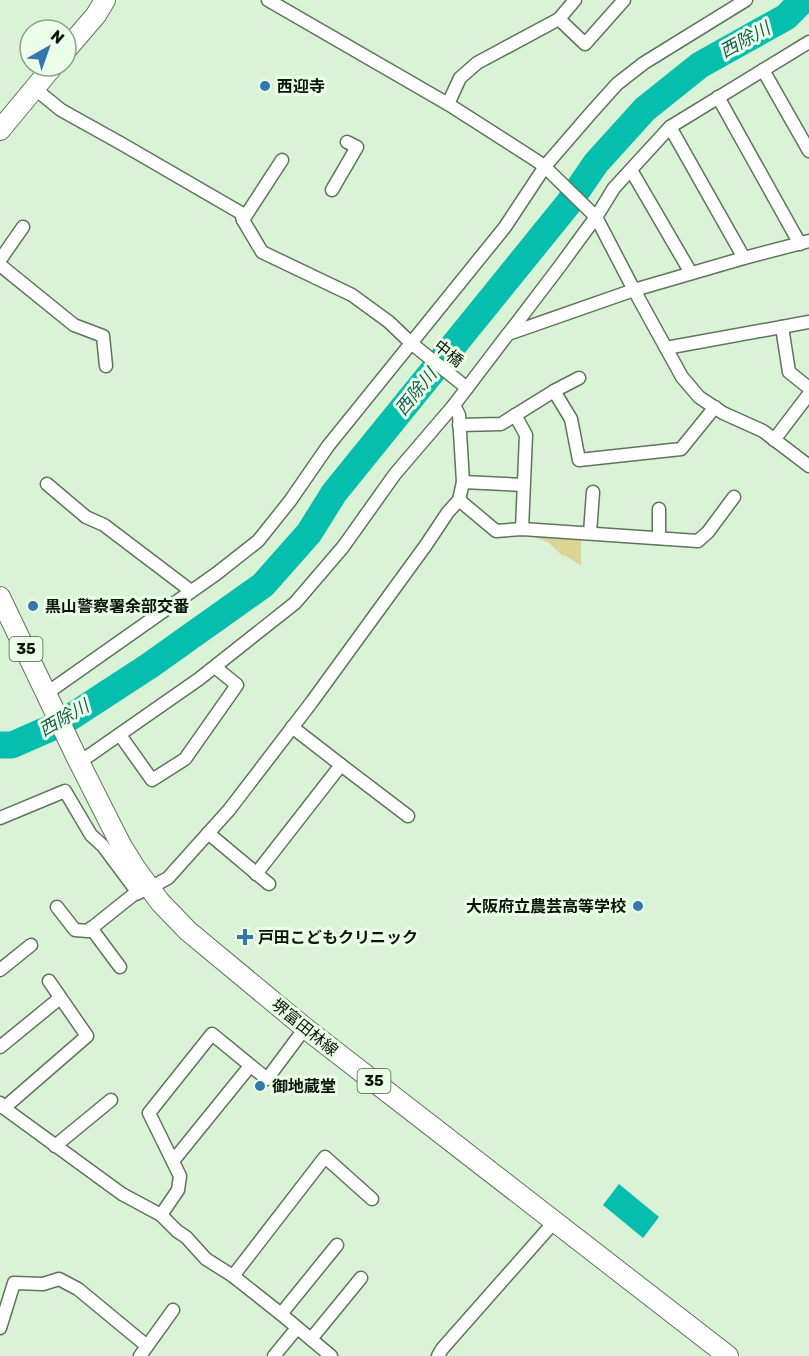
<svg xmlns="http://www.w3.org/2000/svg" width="809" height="1356" font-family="Rubik,'Noto Sans JP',sans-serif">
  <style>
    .green { fill: #dcd394 }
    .water { fill: #06bead }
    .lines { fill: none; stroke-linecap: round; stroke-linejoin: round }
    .river { stroke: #06bead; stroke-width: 27 }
    .minor-casing { stroke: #5e755c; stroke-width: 15 }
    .primary-casing { stroke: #5e755c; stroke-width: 22 }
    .minor { stroke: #fff; stroke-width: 12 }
    .primary { stroke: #fff; stroke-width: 20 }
    .poi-dot { fill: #3377ad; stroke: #ebffe8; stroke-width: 2 }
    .labels { text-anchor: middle; stroke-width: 6; stroke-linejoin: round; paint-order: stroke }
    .shield { fill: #ebffe8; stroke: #4e5a4c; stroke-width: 1.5 }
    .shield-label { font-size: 15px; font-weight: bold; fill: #0a1309 }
    .poi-label { font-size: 16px; font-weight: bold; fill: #0a1309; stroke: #ebffe8; text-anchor: start }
    .street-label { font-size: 16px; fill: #0a1309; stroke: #ebffe8 }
    .water-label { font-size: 18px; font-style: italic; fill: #1e5b53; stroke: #ebffe8 }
  </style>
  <rect width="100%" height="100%" fill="#daf3d7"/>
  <path class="green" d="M533,537L581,540V565L564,555L563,556L548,542Z"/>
  <path class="water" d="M619,1184L659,1217L643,1238L603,1205Z"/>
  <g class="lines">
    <path class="river" d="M0,745H12L60,724L149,666L263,585L309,533L334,493L568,204L596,163L645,109L700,65L786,17L803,0"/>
    <g class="minor-casing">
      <g id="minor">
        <path d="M268,0L448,104L537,161L545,167L596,217L634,290L682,377L699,397L723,413L763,431L809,466"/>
        <path d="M559,19L585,44L624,0"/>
        <path d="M763,70L809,151"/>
        <path d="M34,88L61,110L122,144L241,213L243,220L262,252L352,295L389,322L411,343L467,388"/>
        <path d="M718,97L800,244"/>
        <path d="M448,104L460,78L477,63L559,19L575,0"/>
        <path d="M670,127L744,258"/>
        <path d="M631,170L691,273"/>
        <path d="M332,190L357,147L347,142"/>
        <path d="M243,220L282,160"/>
        <path d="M0,260L23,227"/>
        <path d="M0,265L74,325L103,336L106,366"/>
        <path d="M782,327L789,372L809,388"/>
        <path d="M509,333L560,266L598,214L614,188L670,127L809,42"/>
        <path d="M666,348L809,322"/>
        <path d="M554,391L571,419L579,460L681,449L715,407"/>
        <path d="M515,415L526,435L522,529"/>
        <path d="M459,425L501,424L554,391L579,378"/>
        <path d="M774,440L809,394"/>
        <path d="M463,482L523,485"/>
        <path d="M47,484L86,517L104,525L191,591"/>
        <path d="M459,500L496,531L522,529L698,541L708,532L734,497"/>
        <path d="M659,509V538"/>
        <path d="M590,533L593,492"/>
        <path d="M47,693L216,574L258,541L290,501L328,446L505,227L546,165L591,113L617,84L644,63L746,0"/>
        <path d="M120,735L152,780L185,759L237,685L215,667"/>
        <path d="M80,762L199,679L295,603L343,547L395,474L454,405L508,334L634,290L744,258L809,241"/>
        <path d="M341,765L408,816"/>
        <path d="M0,818L65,791L91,835L103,846L138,893"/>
        <path d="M208,833L269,884"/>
        <path d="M256,874L341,765L292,727"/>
        <path d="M57,907L75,930L88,931L133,895L150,888L168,878L229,810L311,703L426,545L448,512L459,500L463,482L459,415L454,405"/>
        <path d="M91,928L120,967"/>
        <path d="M0,970L31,945"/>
        <path d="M0,1047L60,998"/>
        <path d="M0,1103L4,1108L122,1194L161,1215L177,1231L186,1237L206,1259L233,1276L281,1314L331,1356"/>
        <path d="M4,1108L87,1036L49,981"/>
        <path d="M55,1146L111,1100"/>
        <path d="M173,1161L250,1066"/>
        <path d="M161,1215L178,1190L180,1176L149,1113L212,1034L267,1079L305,1028"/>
        <path d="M233,1276L325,1157L372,1199"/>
        <path d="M281,1314L337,1245"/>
        <path d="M0,1328L14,1283L43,1284L59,1279L78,1289L147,1346"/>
        <path d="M311,1339L361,1278"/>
        <path d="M140,1356L173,1310"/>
        <path d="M274,1356L297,1328"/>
        <path d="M438,1356L442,1349L555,1221"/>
      </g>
    </g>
    <g class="primary-casing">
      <g id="primary">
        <path d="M66,50L96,15L105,0"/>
        <path d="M0,130L53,66"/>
        <path d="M0,597L76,756L121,845L136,869L160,902L188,931L305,1028L728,1356"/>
      </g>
    </g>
    <use href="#minor" class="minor"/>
    <use href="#primary" class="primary"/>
  </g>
  <g class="poi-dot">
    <circle cx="265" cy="86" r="6"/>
    <circle cx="33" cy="606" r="6"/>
    <circle cx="638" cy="906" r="6"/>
    <path d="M242 928h6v6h6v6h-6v6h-6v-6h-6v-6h6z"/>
    <circle cx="260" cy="1086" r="6"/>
  </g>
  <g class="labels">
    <g class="shield">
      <rect x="9.5" y="637" width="33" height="24" rx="4.5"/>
      <rect x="357.5" y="1069" width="33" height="24" rx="4.5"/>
    </g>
    <g class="shield-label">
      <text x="26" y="654">35</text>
      <text x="374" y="1086">35</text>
    </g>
    <g class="poi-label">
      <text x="277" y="92">西迎寺</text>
      <text x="45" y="612">黒山警察署余部交番</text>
      <text x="626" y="912" text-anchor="end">大阪府立農芸高等学校</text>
      <text x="258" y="943">戸田こどもクリニック</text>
      <text x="272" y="1092">御地蔵堂</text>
    </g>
    <g class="street-label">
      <text transform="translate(449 353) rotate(39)" y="6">中橋</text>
      <text transform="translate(305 1027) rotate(39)" y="6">堺富田林線</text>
    </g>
    <g class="water-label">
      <text transform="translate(745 40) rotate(-29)" y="6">西除川</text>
      <text transform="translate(416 392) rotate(-51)" y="6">西除川</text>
      <text transform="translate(64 718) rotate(-30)" y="6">西除川</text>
    </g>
  </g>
  <g transform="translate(48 48) rotate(40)"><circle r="28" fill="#ebffe8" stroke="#91a18f" stroke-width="1.5"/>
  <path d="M0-4.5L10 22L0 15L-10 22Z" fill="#3377ad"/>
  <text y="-9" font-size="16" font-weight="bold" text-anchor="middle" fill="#0a1309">N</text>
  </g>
</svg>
